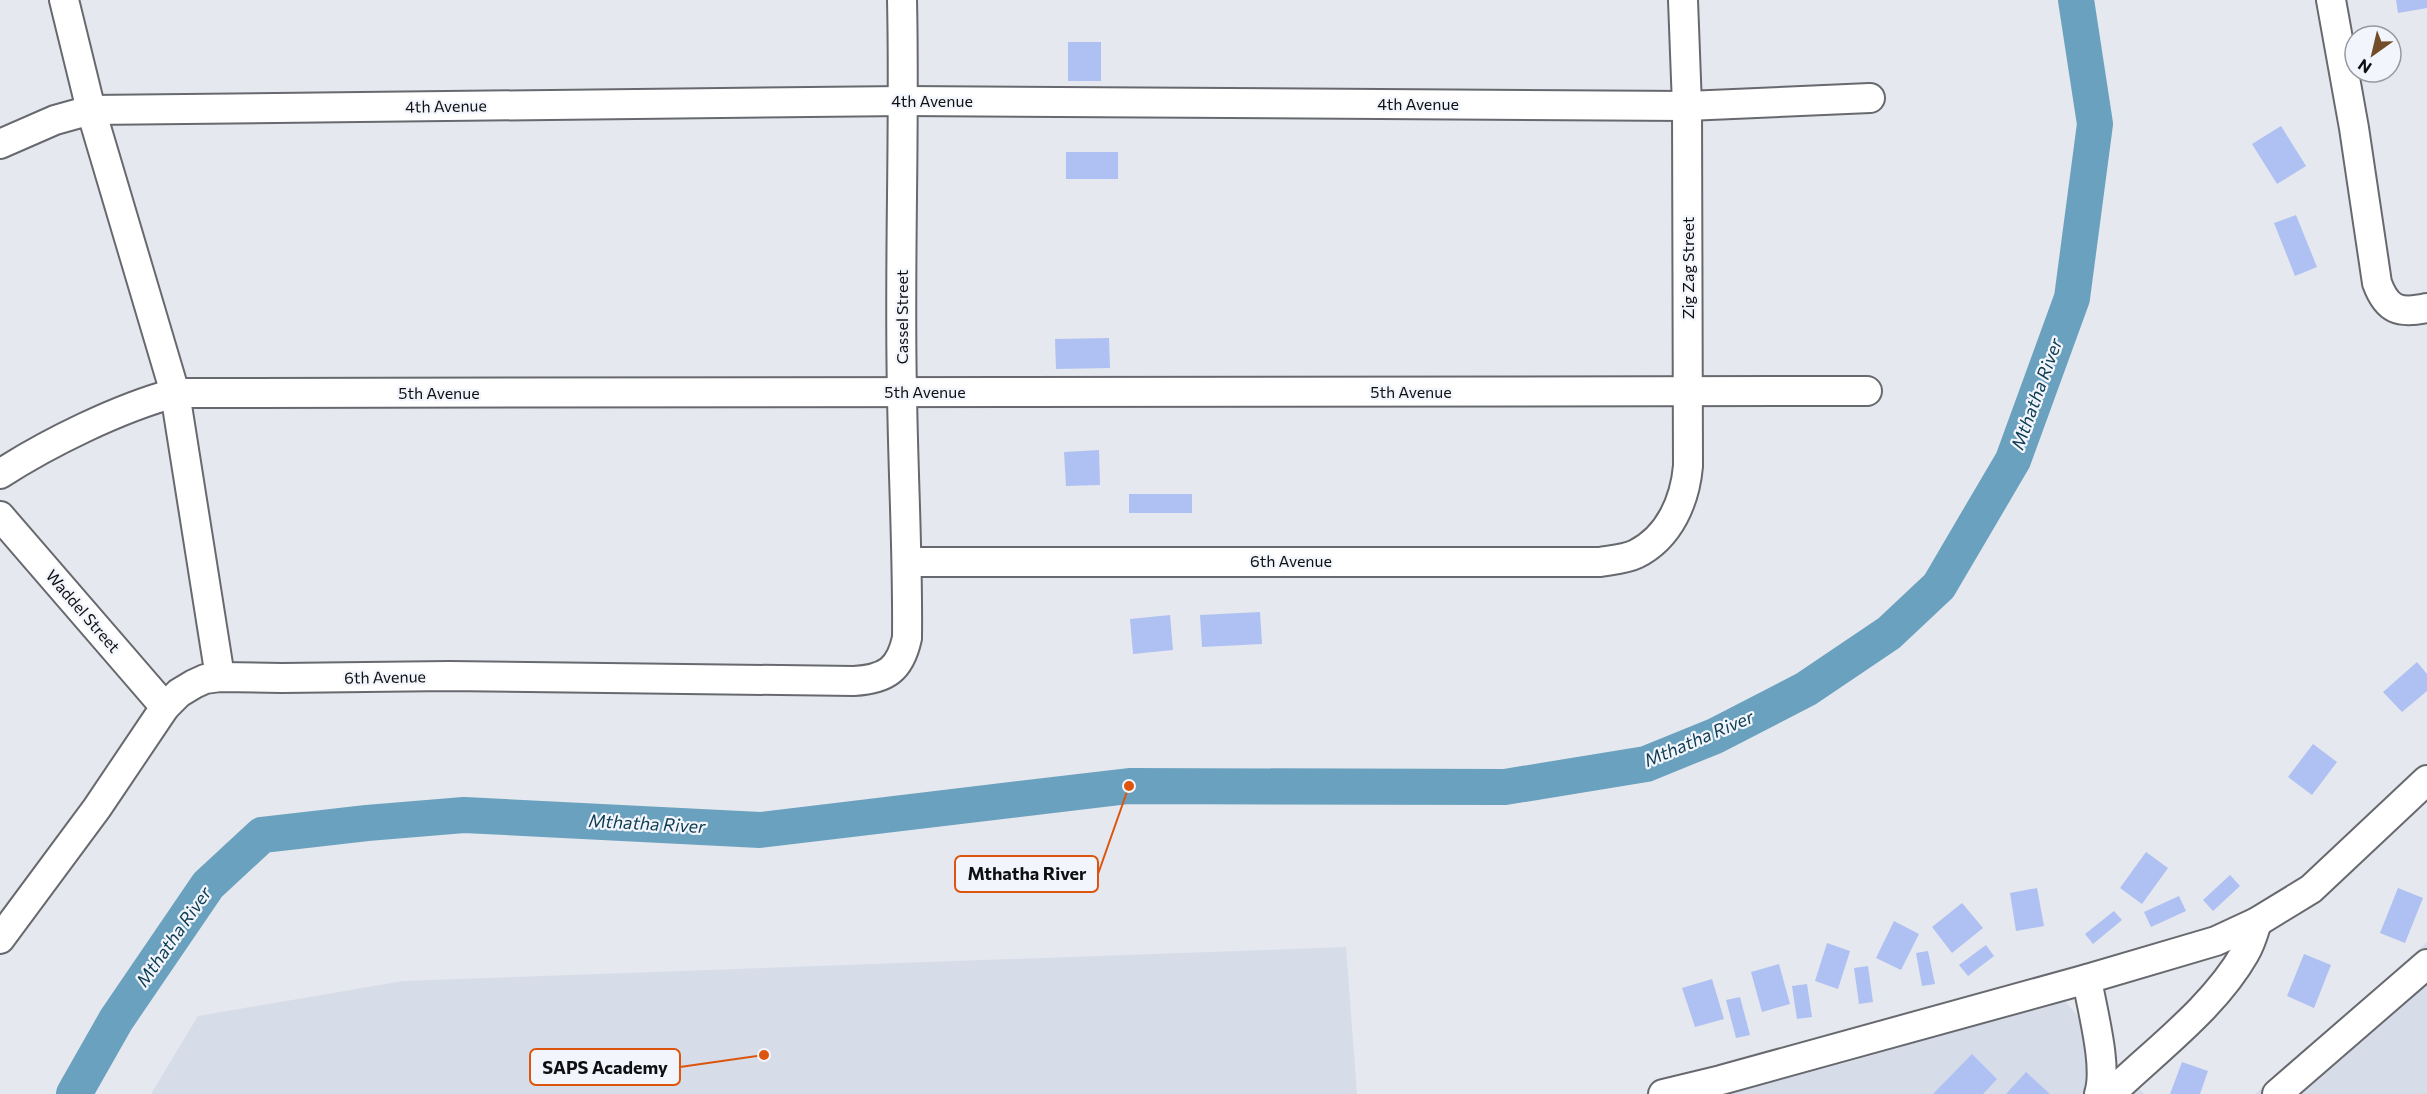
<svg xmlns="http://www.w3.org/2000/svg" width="2427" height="1094" font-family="Commissioner,sans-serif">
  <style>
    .built { fill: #d7dce9 }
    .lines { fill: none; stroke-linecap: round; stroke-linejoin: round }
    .river { stroke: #6aa1be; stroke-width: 36 }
    .building { fill: #afc1f2 }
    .minor-casing { stroke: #67696f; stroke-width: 32 }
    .minor { stroke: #fff; stroke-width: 28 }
    .labels { text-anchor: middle; stroke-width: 4.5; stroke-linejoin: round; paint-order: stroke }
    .street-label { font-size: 16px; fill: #0f1012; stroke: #f3f5fc }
    .water-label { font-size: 18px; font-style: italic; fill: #0c3c51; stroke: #f3f5fc }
    .leader { fill: none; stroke: #dd550c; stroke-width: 2 }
    .callout-dot { fill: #dd550c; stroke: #f3f5fc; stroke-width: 2 }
    .callout { fill: #f3f5fc; stroke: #dd550c; stroke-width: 2 }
    .callout-label { font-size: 18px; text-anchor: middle; font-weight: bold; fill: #0f1012 }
  </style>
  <rect width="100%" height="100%" fill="#e5e8ee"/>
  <g class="built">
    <path d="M2427,942V1094H2255Z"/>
    <path d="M1346,947L1357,1094H151L198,1016L403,981Z"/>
    <path d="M2064,1000L2144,1094H1725L1845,1063Z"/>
  </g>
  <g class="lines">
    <path class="river" d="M74,1094L116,1020L208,885L262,835L367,823L464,815L760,830L1129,786L1505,787L1646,764L1715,736L1806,689L1889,633L1939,586L2013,460L2072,298L2095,124L2076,0"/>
  </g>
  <g class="building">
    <path d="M2396,0H2427V8L2398,13Z"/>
    <rect x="1068" y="42" width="33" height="39"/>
    <path d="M2281,126L2306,166L2277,184L2252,144Z"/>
    <rect x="1066" y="152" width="52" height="27"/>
    <path d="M2296,215L2317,267L2295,276L2274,223Z"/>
    <path d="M1109,338L1110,368L1056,369L1055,339Z"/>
    <path d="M1099,450L1100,485L1066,486L1064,452Z"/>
    <rect x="1129" y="494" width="63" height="19"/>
    <path d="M1260,612L1262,644L1202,647L1200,615Z"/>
    <path d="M1170,615L1173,650L1133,654L1130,619Z"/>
    <path d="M2417,662L2427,674V691L2402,712L2383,692Z"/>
    <path d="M2313,744L2337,762L2312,795L2288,777Z"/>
    <path d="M2146,852L2168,868L2142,904L2120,888Z"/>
    <path d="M2230,875L2240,886L2213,911L2203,900Z"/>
    <path d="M2037,888L2044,926L2016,931L2010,893Z"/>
    <path d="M2398,888L2423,898L2405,943L2380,933Z"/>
    <path d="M2179,896L2186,911L2151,927L2144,912Z"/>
    <path d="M1962,903L1983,928L1952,953L1932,927Z"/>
    <path d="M2114,911L2122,920L2093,944L2085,934Z"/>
    <path d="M1894,921L1919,934L1901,970L1876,958Z"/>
    <path d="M1827,943L1850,951L1838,989L1815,981Z"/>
    <path d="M1986,945L1994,956L1968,976L1959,965Z"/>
    <path d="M1928,951L1935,984L1922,986L1916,953Z"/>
    <path d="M2304,954L2331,965L2314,1008L2287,996Z"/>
    <path d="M1779,964L1790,1004L1762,1012L1751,972Z"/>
    <path d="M1868,966L1873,1002L1859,1004L1854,968Z"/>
    <path d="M1712,979L1724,1019L1695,1027L1682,988Z"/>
    <path d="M1807,984L1812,1017L1797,1019L1792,986Z"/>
    <path d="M1740,997L1750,1035L1736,1038L1726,1000Z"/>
    <path d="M1972,1054L1997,1079L1983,1094H1933Z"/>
    <path d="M2182,1062L2208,1071L2200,1094H2170Z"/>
    <path d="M2026,1072L2050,1094H2006Z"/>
  </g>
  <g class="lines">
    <g class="minor-casing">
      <g id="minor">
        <path d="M64,0L91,110L175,393L220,677"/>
        <path d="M2331,0L2354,128L2377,283C2387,310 2399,314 2427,308"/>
        <path d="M0,144L55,120L91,110L904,101L1687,106L1870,98"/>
        <path d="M0,474C48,443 119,408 175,393L1867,391"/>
        <path d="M0,516L165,707"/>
        <path d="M908,562H1600C1611,560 1626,559 1636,554C1670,537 1685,500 1688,466L1687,106L1683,0"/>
        <path d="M0,939L97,808L165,707L179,693L194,684L205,679L220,677L282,678L449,676L854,681C886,679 900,670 907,638C908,556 903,474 902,392C899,262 905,131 902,0"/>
        <path d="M2087,979C2092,1010 2108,1066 2099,1094"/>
        <path d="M2121,1084C2164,1044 2216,1004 2245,953C2251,943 2254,932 2257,922"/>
        <path d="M1663,1094L1721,1080L2087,979L2216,941L2257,922L2311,889L2427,780"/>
        <path d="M2277,1094L2427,964"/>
      </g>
    </g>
    <use href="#minor" class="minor"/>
  </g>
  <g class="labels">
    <g class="street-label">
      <text x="932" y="107">4th Avenue</text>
      <text x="1418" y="110">4th Avenue</text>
      <text transform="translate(446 106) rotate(-1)" y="6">4th Avenue</text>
      <text transform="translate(1688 268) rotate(-90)" y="6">Zig Zag Street</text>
      <text transform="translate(902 317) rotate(-90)" y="6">Cassel Street</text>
      <text x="925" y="398">5th Avenue</text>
      <text x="1411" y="398">5th Avenue</text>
      <text x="439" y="399">5th Avenue</text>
      <text x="1291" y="567">6th Avenue</text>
      <text transform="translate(83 611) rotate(49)" y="6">Waddel Street</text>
      <text transform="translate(385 677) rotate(-1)" y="6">6th Avenue</text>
    </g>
    <g class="water-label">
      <text transform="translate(2037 394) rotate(-70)" y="6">Mthatha River</text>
      <text transform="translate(1699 739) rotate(-23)" y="6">Mthatha River</text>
      <text transform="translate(647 824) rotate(3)" y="6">Mthatha River</text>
      <text transform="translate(174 937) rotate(-55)" y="6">Mthatha River</text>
    </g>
  </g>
  <path class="leader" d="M1129 786L1098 874M764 1055L680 1067"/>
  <g class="callout-dot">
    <circle cx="1129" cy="786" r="6"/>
    <circle cx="764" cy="1055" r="6"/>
  </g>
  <g class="callout">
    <rect x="955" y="856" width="143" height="36" rx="6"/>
    <rect x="530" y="1049" width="150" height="36" rx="6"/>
  </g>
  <g class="callout-label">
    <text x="1027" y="880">Mthatha River</text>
    <text x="605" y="1074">SAPS Academy</text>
  </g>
  <g transform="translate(2373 54) rotate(214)"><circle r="28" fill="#f3f5fc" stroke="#98999e" stroke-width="1.5"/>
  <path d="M0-4.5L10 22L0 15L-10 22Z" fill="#734c29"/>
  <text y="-9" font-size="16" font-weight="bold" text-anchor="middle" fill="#0f1012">N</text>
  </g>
</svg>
